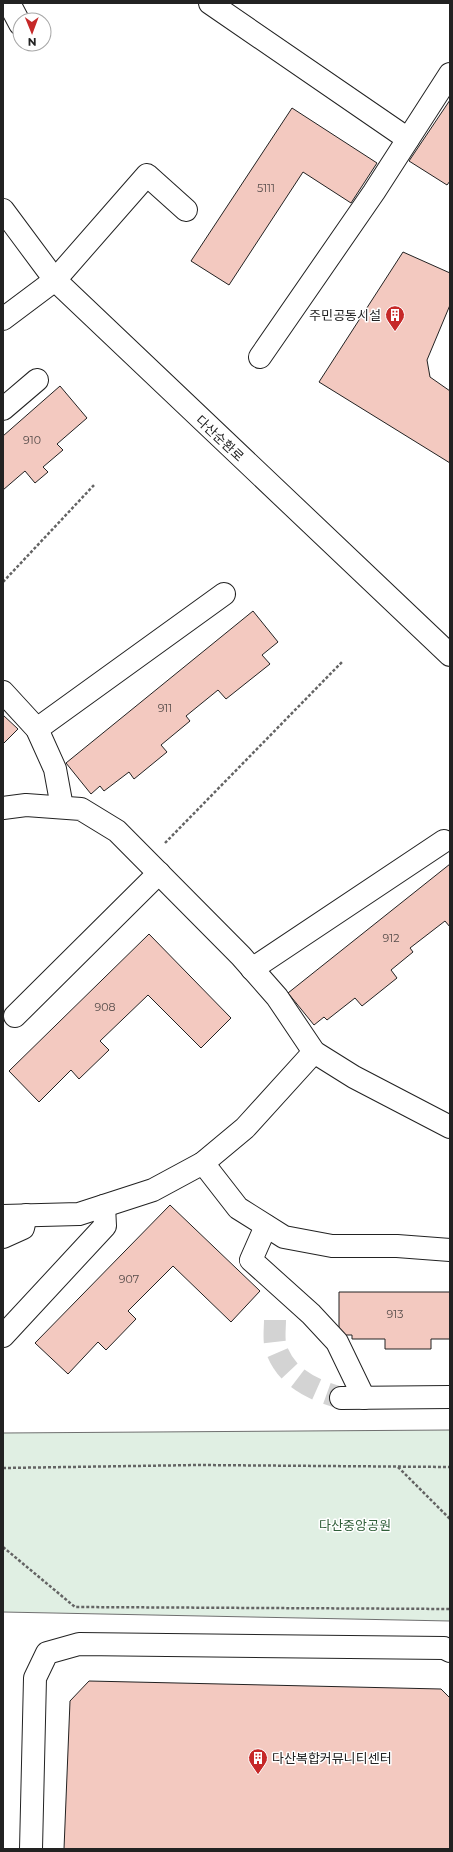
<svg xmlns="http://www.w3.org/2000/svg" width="453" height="1852" font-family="Montserrat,'Noto Sans KR',sans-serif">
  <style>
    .green { fill: #e0efe3; stroke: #6f6f6f }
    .building { fill: #f3c9c0; stroke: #222 }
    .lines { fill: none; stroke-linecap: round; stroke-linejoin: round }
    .minor-tunnel { stroke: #d3d3d3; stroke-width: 22; stroke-dasharray: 22 11; stroke-linecap: butt }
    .minor-casing { stroke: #222; stroke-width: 24 }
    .path { stroke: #646464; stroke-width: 2.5; stroke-dasharray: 3 2; stroke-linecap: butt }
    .minor { stroke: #fff; stroke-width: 22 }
    .labels { text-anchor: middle; stroke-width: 3; stroke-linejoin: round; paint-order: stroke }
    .number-label { font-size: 11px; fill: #564c4a }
    .poi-label { font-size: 13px; fill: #222; stroke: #fff; text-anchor: end }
    .street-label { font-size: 13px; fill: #222; stroke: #fff }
    .park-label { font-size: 13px; fill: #2f5e38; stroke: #fff }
  </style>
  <rect width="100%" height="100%" fill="#fff"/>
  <path class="green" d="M450,1430V1621L3,1612V1433Z"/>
  <g class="building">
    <path d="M450,100V181L447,185L409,161Z"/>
    <path d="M292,108L377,163L351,203L303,172L229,285L191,261Z"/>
    <path d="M403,252L450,273V305L427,360L430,377L450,391V463L319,382Z"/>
    <path d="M60,386L87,418L57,444L63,450L43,467L48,472L35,483L25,471L3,490V436Z"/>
    <path d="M253,611L278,642L262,655L270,664L226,699L218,690L186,716L190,721L161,745L167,752L134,779L129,772L104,791L100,786L91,794L66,763Z"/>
    <path d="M3,715L18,729L3,744Z"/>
    <path d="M450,864V927L445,921L410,948L413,952L391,970L397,978L362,1006L355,998L327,1020L324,1017L314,1025L288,993Z"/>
    <path d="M149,934L231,1018L201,1048L148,995L100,1041L109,1050L79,1079L71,1070L39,1102L9,1071Z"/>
    <path d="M170,1205L260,1291L231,1322L173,1266L128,1311L136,1319L106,1350L98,1342L68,1374L35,1343Z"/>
    <path d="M339,1292H450V1339H431V1349H385V1339H352V1335H339Z"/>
    <path d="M89,1681L441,1689L450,1698V1849H64L70,1701Z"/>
  </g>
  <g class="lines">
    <path class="minor-tunnel" d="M275,1320C275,1329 273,1342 277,1351C288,1379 314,1390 341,1398"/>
    <g class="minor-casing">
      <g id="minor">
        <path d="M9,3L20,24"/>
        <path d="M210,3L408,139"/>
        <path d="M3,210L55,280L450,655"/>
        <path d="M3,319L55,280L147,175L186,210"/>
        <path d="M260,357L374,192L450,74"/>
        <path d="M3,409L37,380"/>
        <path d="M3,692L37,729L55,769L62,807"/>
        <path d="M37,729L224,594"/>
        <path d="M3,808L26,805L81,809L117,831L241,956L277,997L314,1052L354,1077L450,1127"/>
        <path d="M252,969L444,841"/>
        <path d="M15,1016L159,873"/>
        <path d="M203,1163L238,1208L284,1237L332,1246H397L450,1250"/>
        <path d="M3,1216L79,1214L153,1190L203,1163L245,1128L314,1052"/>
        <path d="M266,1226L251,1260L311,1314L337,1342L364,1398"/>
        <path d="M3,1237L23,1228L26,1215"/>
        <path d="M3,1336L105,1226L104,1206"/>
        <path d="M341,1398L450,1397"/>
        <path d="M31,1849L35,1678L47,1653L79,1644L444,1648L450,1651"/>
      </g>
    </g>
    <g class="path">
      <path d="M3,582L95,484"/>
      <path d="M165,843L342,662"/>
      <path d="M398,1467L450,1519"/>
      <path d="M3,1468L198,1465L450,1467"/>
      <path d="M3,1547L75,1607L450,1609"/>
    </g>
    <use href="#minor" class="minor"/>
  </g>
  <defs>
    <g id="building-pin" transform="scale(1)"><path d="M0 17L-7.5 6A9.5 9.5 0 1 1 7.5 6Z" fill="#c62828" stroke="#fff"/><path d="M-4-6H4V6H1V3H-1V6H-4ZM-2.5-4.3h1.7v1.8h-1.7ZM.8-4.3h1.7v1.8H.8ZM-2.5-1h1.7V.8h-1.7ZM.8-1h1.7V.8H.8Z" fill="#fff"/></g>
  </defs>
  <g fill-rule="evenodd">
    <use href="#building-pin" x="395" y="315"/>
    <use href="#building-pin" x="258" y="1758"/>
  </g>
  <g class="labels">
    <g class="number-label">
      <text x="266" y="192">5111</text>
      <text x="32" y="444">910</text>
      <text x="165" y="712">911</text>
      <text x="391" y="942">912</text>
      <text x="105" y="1011">908</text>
      <text x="129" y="1283">907</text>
      <text x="395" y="1318">913</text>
    </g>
    <g class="poi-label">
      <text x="381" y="320">주민공동시설</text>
      <text x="272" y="1763" text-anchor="start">다산복합커뮤니티센터</text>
    </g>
    <g class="street-label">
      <text transform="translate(220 438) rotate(43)" y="5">다산순환로</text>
    </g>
    <g class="park-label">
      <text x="355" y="1530">다산중앙공원</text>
    </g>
  </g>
  <rect width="453" height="1852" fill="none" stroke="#222222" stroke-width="8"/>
  <g transform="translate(32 32) rotate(179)"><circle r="19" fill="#ffffff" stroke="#a7a7a7"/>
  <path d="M0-3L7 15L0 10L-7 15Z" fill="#c62828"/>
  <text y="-6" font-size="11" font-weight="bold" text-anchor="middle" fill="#222222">N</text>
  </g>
</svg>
